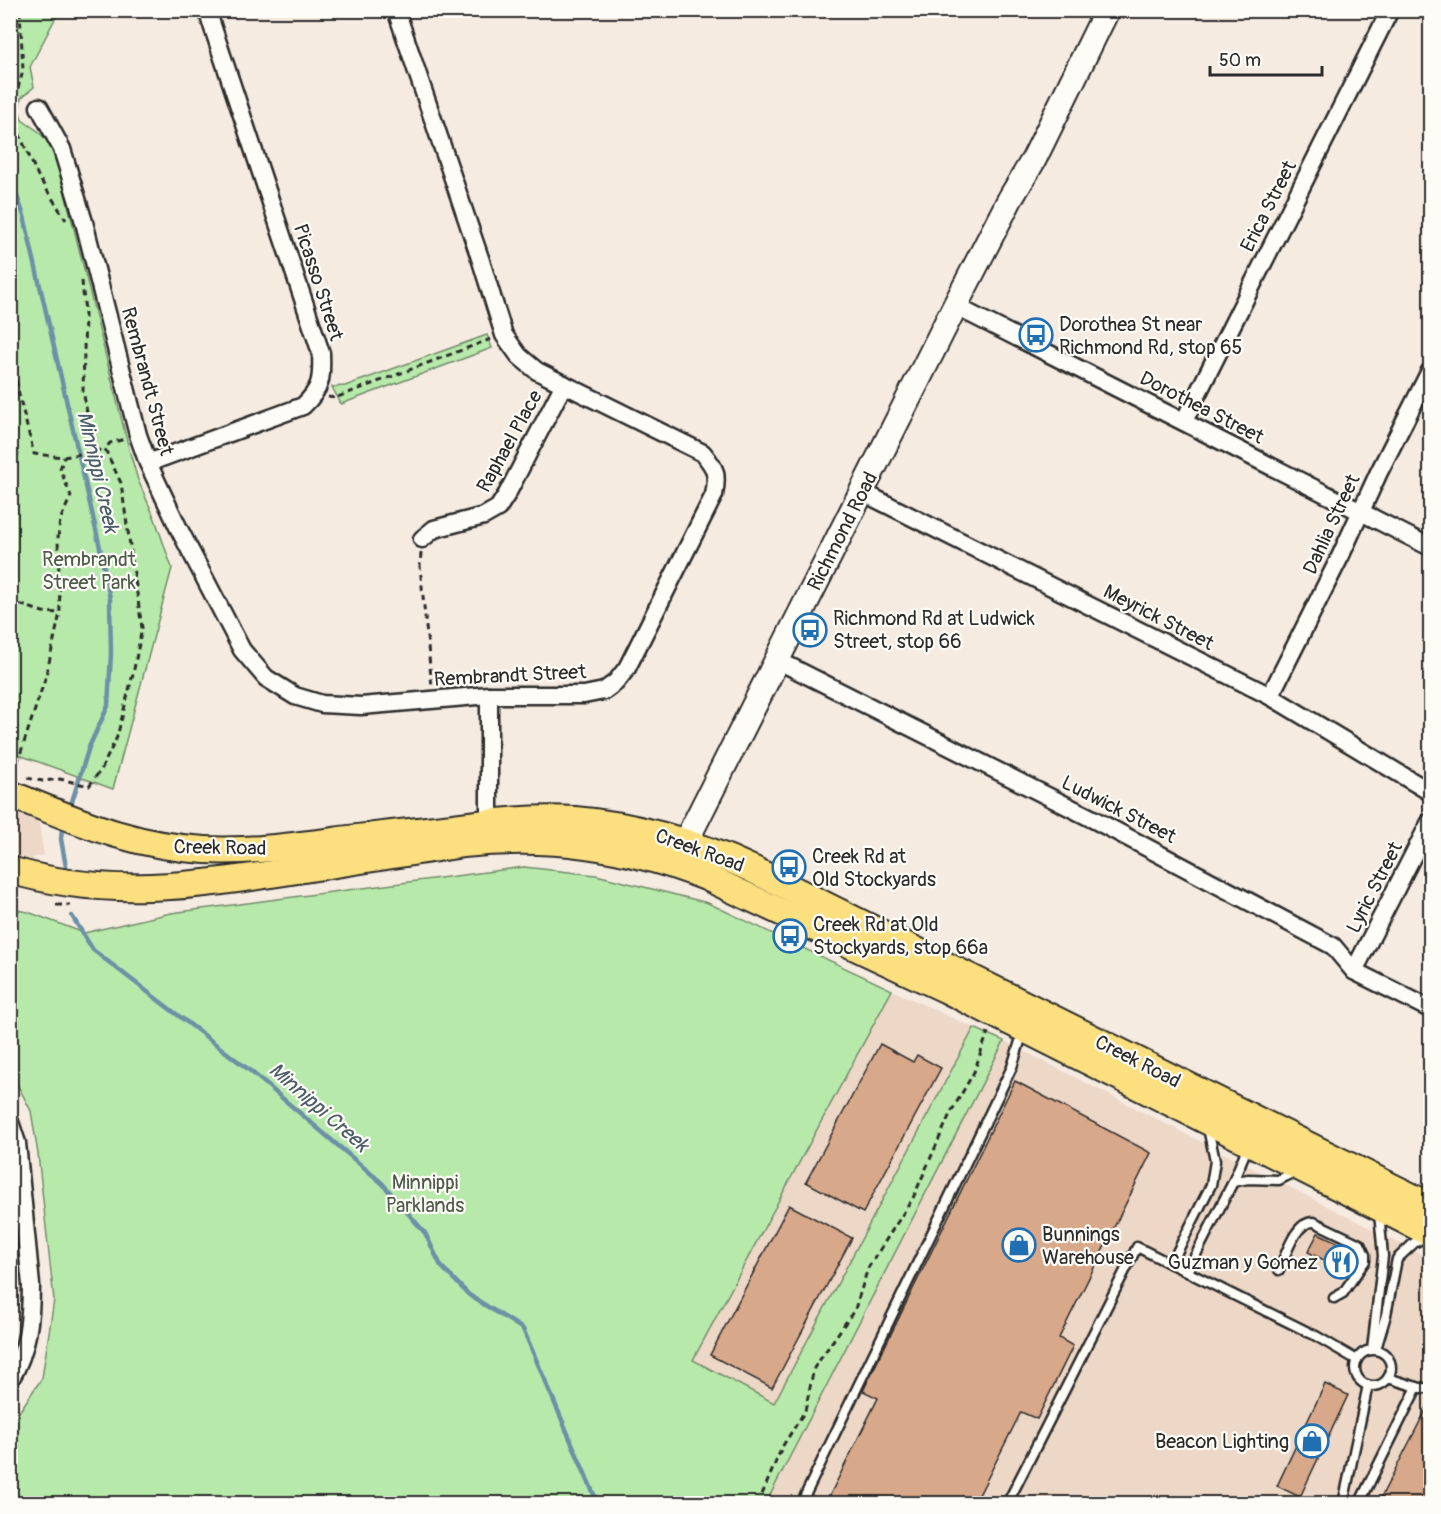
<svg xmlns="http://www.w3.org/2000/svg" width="1441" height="1514" font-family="Pangolin,sans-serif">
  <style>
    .built { fill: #edd7c7 }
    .green { fill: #b7eaaa; stroke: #718a6a; stroke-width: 1.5 }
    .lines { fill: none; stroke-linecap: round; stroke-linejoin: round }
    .stream { stroke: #6c90a6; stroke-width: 4.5 }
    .building { fill: #d8a88a; stroke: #2b2b2b; stroke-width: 1.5 }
    .service-casing { stroke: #2b2b2b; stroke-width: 13 }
    .minor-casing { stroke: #2b2b2b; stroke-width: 21 }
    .secondary-casing { stroke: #2b2b2b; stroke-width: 28 }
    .primary-casing { stroke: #2b2b2b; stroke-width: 30 }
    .path { stroke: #2b2b2b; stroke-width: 3; stroke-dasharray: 6 4.5; stroke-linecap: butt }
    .service { stroke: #fdfcf7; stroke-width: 8 }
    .minor { stroke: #fdfcf7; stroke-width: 16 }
    .secondary { stroke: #fdfcf7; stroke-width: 24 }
    .primary { stroke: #fce080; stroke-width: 26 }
    .labels { text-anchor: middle; stroke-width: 4.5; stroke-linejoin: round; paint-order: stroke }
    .street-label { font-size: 20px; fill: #2b2b2b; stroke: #fdfcf7 }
    .poi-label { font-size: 20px; fill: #2b2b2b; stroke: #fdfcf7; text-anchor: start }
    .park-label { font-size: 20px; fill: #4e5b4b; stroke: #fdfcf7 }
    .water-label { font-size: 21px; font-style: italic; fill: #4b5d68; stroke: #fdfcf7 }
  </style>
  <rect width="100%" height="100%" fill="#f6ebe1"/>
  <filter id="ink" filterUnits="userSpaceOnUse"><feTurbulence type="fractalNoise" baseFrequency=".0167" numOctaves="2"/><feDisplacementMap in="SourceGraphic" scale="12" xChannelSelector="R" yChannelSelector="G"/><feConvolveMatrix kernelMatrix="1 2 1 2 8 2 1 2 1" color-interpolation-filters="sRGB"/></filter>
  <g filter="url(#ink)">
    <g class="built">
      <path d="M11,807L38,818L44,855L34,857L30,864L11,855Z"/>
      <path d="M892,990L974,1028L775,1403L692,1360Z"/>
      <path d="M1004,1041L1430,1259V1503L766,1504Z"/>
    </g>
    <g class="green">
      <path d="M10,11H59L30,67L34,87L21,98L19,109L22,120L38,131L48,142L58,165L130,453L138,480L155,519L172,568L113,789L11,752L10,485L19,454L10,451Z"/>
      <path d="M487,335L492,348L341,404L332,387L345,386Z"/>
      <path d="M524,867L596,875L708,903L892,990L693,1360L774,1403L974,1028L1004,1041L766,1503H11V1424L42,1378L54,1300L38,1154L31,1111L11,1072V909L28,912L84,933L171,913Z"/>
    </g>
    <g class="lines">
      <g class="stream">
        <path d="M10,176L24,216L101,552L110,599L111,654L108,706L89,747L70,808"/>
        <path d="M62,828L61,839L66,867"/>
        <path d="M72,916L93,950L248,1069L382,1183L425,1233L441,1266L469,1295L523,1329L598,1504"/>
      </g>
    </g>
    <g class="building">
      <path d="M880,1044L913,1062L917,1055L941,1068L863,1213L806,1182Z"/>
      <path d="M1015,1081L1151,1153L1059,1338L1073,1346L1037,1419L1021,1412L975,1503H826L878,1398L863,1391Z"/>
      <path d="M789,1205L852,1238L772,1388L710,1355Z"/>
      <path d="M1318,1233L1356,1251L1357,1254L1348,1272L1308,1252Z"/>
      <path d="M1325,1384L1348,1395L1300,1497L1277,1486Z"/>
      <path d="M1431,1400V1503H1378Z"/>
    </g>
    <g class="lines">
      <g class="service-casing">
        <g id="service">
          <path d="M1233,1182L1248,1179L1279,1180L1296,1171"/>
          <path d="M1171,1264L1211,1185L1215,1161L1208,1128"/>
          <path d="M1279,1270C1286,1255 1295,1221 1314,1222L1360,1244L1365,1255V1261L1343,1293L1334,1298"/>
          <path d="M1187,1272L1233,1182L1249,1143"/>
          <path d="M1372,1349L1383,1256L1379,1213"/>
          <path d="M1376,1349L1386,1315L1397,1259L1414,1243L1427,1236"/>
          <circle cx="1373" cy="1368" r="18"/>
          <path d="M1388,1378L1420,1388H1430"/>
          <path d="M801,1504L1012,1067L1023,1032"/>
          <path d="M1007,1504L1137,1247L1316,1336L1357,1360"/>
          <path d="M1343,1504L1368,1385"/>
          <path d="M1359,1504L1417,1387"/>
        </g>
      </g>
      <g class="minor-casing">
        <g id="minor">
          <path d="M39,107L62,149L84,222L138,435L148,463L179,529L242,650L266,678L295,696L322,704L361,706L489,695H584L604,691L616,682L627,668L714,495C718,474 716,469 703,453L537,371L519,356L504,335L481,261L396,10"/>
          <path d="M955,306L1430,547"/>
          <path d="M1184,421L1390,10"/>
          <path d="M148,463L303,406C322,388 322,378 321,353L207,10"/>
          <path d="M862,492L1270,696L1430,792"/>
          <path d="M422,539L434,529L484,516L498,508L507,494L564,384"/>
          <path d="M777,660L1091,818L1333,946L1354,971L1430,1009"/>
          <path d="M1270,696L1340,557L1379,472L1430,371"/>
          <path d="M489,822V695"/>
          <path d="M1354,971L1430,822"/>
          <path d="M10,1122L17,1143L31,1285C31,1319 28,1350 10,1380"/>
        </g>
      </g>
      <g class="secondary-casing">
        <path id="secondary" d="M677,859L955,306L1010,199L1034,159L1107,10"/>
      </g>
      <g class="primary-casing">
        <g id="primary">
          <path d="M10,794C78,821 131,846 205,850C251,852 295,846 340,840C375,836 409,832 444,828C487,823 531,817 575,820C637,825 696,843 752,869L1430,1206"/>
          <path d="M10,870C106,899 195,886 291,871C348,862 406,853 463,844C549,835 625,845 706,877L947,990L1430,1233"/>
        </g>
      </g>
      <g class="path">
        <path d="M20,10L23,71L12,108L13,120L38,176L66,220"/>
        <path d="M82,281L85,313L83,390L94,452"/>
        <path d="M10,350L20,399L34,454L64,457L105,449"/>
        <path d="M328,397L335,398L491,339"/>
        <path d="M421,553L420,566L432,687"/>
        <path d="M10,601L43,612L60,613"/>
        <path d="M14,773L46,676L60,613L58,538L60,520L71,496L60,469L64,457"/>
        <path d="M27,778L43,781L60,779L89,786L102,768L117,737L133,674L142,628L121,483L105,449L110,443L125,439"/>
        <path d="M56,905H70"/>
        <path d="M758,1504L782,1447L805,1411L814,1368L855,1309L868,1268L913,1198L950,1114L974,1072L988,1032"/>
      </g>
      <use href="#service" class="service"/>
      <use href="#minor" class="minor"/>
      <use href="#secondary" class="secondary"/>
      <use href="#primary" class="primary"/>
    </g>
  </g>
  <defs>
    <g id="bus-ring" transform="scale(1.725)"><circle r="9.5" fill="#fdfcf7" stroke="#1f6fb2" stroke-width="1.5"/><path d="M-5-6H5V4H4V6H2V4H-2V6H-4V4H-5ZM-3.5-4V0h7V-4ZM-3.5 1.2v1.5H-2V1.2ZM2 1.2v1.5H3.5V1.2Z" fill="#1f6fb2"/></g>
    <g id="shop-ring" transform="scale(1.725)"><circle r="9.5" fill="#fdfcf7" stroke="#1f6fb2" stroke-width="1.5"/><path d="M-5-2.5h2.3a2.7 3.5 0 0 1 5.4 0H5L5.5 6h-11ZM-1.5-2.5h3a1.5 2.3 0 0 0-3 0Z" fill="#1f6fb2"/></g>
    <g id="restaurant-ring" transform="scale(1.725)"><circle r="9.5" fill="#fdfcf7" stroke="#1f6fb2" stroke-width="1.5"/><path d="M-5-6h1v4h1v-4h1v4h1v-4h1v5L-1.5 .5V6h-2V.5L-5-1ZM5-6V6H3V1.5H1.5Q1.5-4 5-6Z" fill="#1f6fb2"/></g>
  </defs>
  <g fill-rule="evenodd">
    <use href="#bus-ring" x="1036" y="335"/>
    <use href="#bus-ring" x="810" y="630"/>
    <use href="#bus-ring" x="789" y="867"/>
    <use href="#bus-ring" x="790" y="936"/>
    <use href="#shop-ring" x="1019" y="1245"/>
    <use href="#restaurant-ring" x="1341" y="1262"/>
    <use href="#shop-ring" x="1312" y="1441"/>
  </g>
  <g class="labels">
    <g class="street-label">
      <text transform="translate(1268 206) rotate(-63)" y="7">Erica Street</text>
      <text transform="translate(319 282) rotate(72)" y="7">Picasso Street</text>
      <text transform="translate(148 381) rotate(75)" y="7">Rembrandt Street</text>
      <text transform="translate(1202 407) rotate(27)" y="7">Dorothea Street</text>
      <text transform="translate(509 441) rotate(-61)" y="7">Raphael Place</text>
      <text transform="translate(1331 524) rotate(-65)" y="7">Dahlia Street</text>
      <text transform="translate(842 531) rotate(-63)" y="7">Richmond Road</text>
      <text transform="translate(1159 617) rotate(27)" y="7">Meyrick Street</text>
      <text transform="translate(510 675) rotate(-3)" y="7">Rembrandt Street</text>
      <text transform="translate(1119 809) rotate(27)" y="7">Ludwick Street</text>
      <text transform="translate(220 847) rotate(1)" y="7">Creek Road</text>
      <text transform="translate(700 850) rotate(20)" y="7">Creek Road</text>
      <text transform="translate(1374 887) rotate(-63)" y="7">Lyric Street</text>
      <text transform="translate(1138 1061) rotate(27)" y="7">Creek Road</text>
    </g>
    <g class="poi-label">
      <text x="1059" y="331">Dorothea St near<tspan x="1059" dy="23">Richmond Rd, stop 65</tspan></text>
      <text x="833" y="625">Richmond Rd at Ludwick<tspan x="833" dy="23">Street, stop 66</tspan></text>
      <text x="812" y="863">Creek Rd at<tspan x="812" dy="23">Old Stockyards</tspan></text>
      <text x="813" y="931">Creek Rd at Old<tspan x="813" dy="23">Stockyards, stop 66a</tspan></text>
      <text x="1042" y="1241">Bunnings<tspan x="1042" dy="23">Warehouse</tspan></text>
      <text x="1318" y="1269" text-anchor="end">Guzman y Gomez</text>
      <text x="1289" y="1448" text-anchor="end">Beacon Lighting</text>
    </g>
    <g class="park-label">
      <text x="89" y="566">Rembrandt<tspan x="89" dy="23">Street Park</tspan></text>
      <text x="425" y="1189">Minnippi<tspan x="425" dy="23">Parklands</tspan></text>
    </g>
    <g class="water-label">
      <text transform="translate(98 472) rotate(77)" y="7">Minnippi Creek</text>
      <text transform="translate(319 1107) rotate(41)" y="7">Minnippi Creek</text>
    </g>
  </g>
  <rect width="1441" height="1514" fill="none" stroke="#fdfcf7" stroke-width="36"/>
  <rect x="18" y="18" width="1405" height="1478" fill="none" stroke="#2b2b2b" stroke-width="2" filter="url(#ink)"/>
  <path d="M1210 66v9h112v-9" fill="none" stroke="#2b2b2b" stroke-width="3"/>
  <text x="1219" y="66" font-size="18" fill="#2b2b2b" stroke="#fdfcf7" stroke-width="4.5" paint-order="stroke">50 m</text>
</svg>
